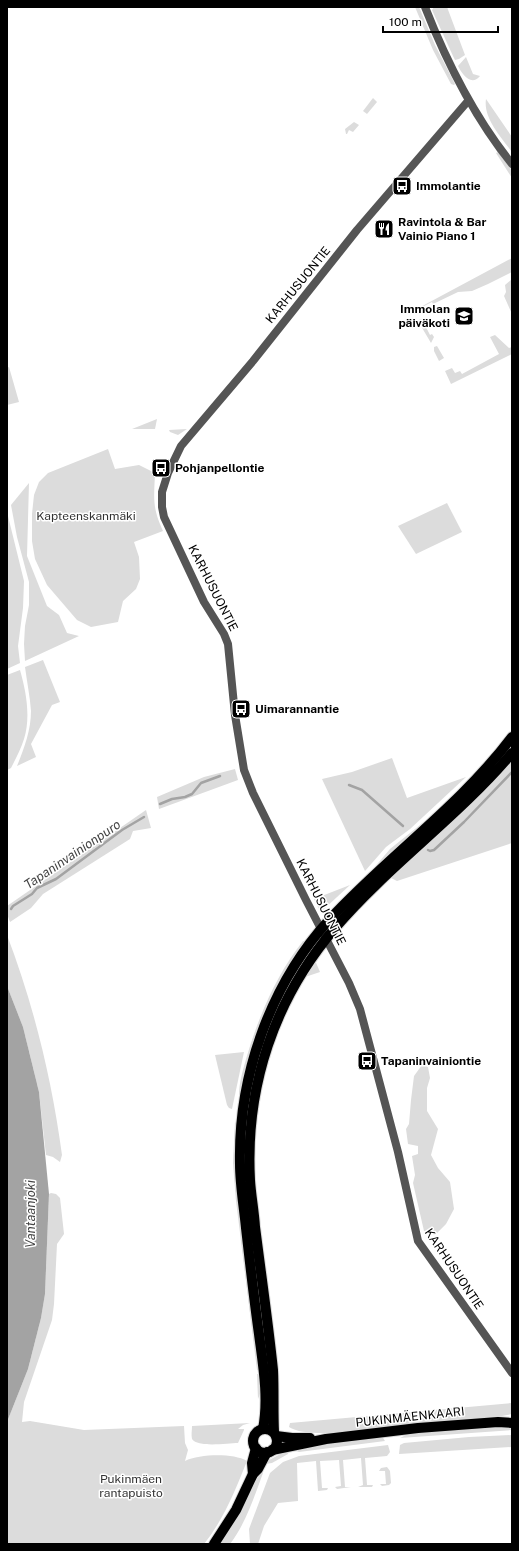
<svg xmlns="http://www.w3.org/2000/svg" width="519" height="1551" font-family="'Public Sans',sans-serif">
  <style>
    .green { fill: #dcdcdc }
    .water { fill: #a3a3a3 }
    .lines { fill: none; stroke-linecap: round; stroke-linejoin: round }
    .stream { stroke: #a3a3a3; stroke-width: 2.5 }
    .major-casing { stroke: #dbdbdb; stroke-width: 12 }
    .minor { stroke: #555; stroke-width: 8 }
    .major { stroke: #000; stroke-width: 10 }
    .labels { text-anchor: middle; stroke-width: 3; stroke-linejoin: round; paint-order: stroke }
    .poi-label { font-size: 12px; font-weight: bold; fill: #000; stroke: #fff; text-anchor: start }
    .street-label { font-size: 12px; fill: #000; stroke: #fff }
    .park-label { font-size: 12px; fill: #333; stroke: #fff }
    .water-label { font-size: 13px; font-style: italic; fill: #444; stroke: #fff }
  </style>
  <rect width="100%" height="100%" fill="#fff"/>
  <g class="green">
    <path d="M415,7H419L435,45L455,84L454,85L451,84L433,50Z"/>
    <path d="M434,7H447L465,55L459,59L455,60L453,56L432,10Z"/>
    <path d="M466,57L473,74L480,76C471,87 462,74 458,66Z"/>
    <path d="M373,98L377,102L367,114L363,111Z"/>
    <path d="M486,99L512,137V152C501,137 483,118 486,99Z"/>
    <path d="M354,122L359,125L353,132L349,130L347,134H346L345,129Z"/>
    <path d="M498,152L512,170V178L496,153Z"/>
    <path d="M512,258V272L488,284L472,291L458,292L433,304L432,302L420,308L421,310L416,314L413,311Z"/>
    <path d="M512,279V314L504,296L506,292L505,285Z"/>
    <path d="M420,319H424L425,321L424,323L430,335L432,334L434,337L431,343L418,321Z"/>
    <path d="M495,335L509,348L512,347V354L451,384L445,371L452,368L455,373L460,371L462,374L499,354L490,337Z"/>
    <path d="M437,346L444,358L439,361L434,351V347Z"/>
    <path d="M9,367L19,402L7,405V368Z"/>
    <path d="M157,419L155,429H132Z"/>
    <path d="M187,429L178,435L170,432L169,430Z"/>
    <path d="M108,449L115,469L139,465L155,473C154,499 152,507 163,531L134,542L139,557L140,579L136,589L123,601L118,622L91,627L77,620L47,585L35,559L32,541V514L34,495L39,482L48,473Z"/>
    <path d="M29,483L27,556L47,606L59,615L67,633L79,636L25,661L24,644L25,626L29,605V582L17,537L11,505Z"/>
    <path d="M447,503L462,532L416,554L398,526Z"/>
    <path d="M7,512L24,581L23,608L18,646L20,663L7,669Z"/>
    <path d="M43,660L60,702L52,705L31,744L36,757L17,766C24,749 31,730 31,711C30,697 27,682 25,667Z"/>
    <path d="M20,670C26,691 31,717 24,739C21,749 16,758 11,768L7,770V675Z"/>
    <path d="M512,729V733C461,801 391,853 331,913V911L373,869L390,849L430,817L462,787L491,757Z"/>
    <path d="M512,757V843L397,881L391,878L382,887L380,886Z"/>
    <path d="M392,758L407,798L466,777L410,829L386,847L365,871L322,779L352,772Z"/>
    <path d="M235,769L238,780L159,809L157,797L204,777Z"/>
    <path d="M146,810L151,828L133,831L130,839L43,894L31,908L10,922L7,914V906Z"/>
    <path d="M350,885L323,910L319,909L314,899Z"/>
    <path d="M7,935C34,1006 52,1080 62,1155L60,1162L53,1157L46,1155L39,1092L23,1027L7,986Z"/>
    <path d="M303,941H306L298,955L242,1095H239C239,1083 243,1070 246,1059C258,1018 276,975 303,941Z"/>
    <path d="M314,958L320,972L305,977L295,993L272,1045L265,1069L259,1098H257C265,1048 286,1001 314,958Z"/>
    <path d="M244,1052L232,1109L229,1108L227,1105L215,1055Z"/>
    <path d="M422,1065L428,1067L430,1078L427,1088V1111L438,1129L431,1155L438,1168L450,1182L454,1209L446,1224L435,1235L424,1231L413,1183L415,1175L412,1156L418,1154V1146L408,1144L406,1129L409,1124L411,1100L414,1076Z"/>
    <path d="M235,1122L238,1126L260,1369L257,1370L236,1201L233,1163Z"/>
    <path d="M51,1193L56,1194L60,1198L64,1234L57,1244L54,1304L52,1320L24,1402L22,1422L30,1421L84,1430L184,1426L185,1443L188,1450L185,1461C200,1454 233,1453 247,1461C235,1491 224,1519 204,1544H7V1422L28,1369L41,1318L45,1294L49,1194Z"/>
    <path d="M257,1374H260L261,1391L258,1399Z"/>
    <path d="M512,1403V1414L502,1416C472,1419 443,1421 413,1424C387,1427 310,1441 289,1427L290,1423Z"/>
    <path d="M250,1423L243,1425L238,1429H244V1430L238,1443C228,1443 198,1448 192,1439C191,1435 192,1430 192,1426Z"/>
    <path d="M512,1426V1430L400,1438L408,1434Z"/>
    <path d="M512,1435V1447L399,1454L400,1445L404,1443L469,1437Z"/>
    <path d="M377,1438H383L385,1441L299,1452L296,1451L295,1448Z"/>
    <path d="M388,1445L390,1452L387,1456L365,1458L367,1485H373L372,1487H358L363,1485L361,1458L343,1460L345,1487H351L337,1489L335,1487L341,1486L339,1460L320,1461L322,1488H328L327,1490L318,1491L316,1461L297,1463L298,1501L278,1503L264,1526L258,1544H250L249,1529L270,1473L283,1462L299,1456Z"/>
    <path d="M290,1449L288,1454L272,1463L265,1464L269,1460Z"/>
    <path d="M387,1467L390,1471L391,1483L389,1485L382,1486L380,1484H386L385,1471H379L381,1468Z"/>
    <path d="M260,1469L263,1471V1473C254,1497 246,1523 230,1544H219Z"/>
  </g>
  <path class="water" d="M7,986L23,1027L39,1092L49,1194L45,1294L41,1318L28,1369L7,1422Z"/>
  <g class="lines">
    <g class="stream">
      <path d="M349,785L362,790L403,826"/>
      <path d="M160,804L172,799L185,797L192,794L201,783L220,776"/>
      <path d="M428,850L430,851L434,850L464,822L512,772"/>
      <path d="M11,909L13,906L32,894L37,888L56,879L122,830L144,817"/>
    </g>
    <g class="major-casing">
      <g id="major">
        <path d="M263,1429C269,1398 263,1365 259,1334C254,1299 250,1263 246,1228C244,1207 240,1185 240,1164C238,1076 270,985 329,920C388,856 460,806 512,737"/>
        <circle cx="265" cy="1441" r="12"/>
        <path d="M274,1432C273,1411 274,1391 273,1370C268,1322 261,1274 255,1227C254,1211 251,1196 250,1180C245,1087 274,999 335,928C389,865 458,817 512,753"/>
        <path d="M276,1436L292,1438H310"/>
        <path d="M272,1450L326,1439L418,1428L498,1422L512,1423"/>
        <path d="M253,1474L252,1463L256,1448"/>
        <path d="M214,1544L236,1510L253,1474L258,1469L267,1452"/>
      </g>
    </g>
    <g class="minor">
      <path d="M425,7C447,63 474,117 512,164"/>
      <path d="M468,101L357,230L253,361L181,446L168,473L162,492V507L164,517L204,602L224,634L228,644L235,715L244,770L253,793L306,900L349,983L360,1009L398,1152L418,1241L512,1373"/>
    </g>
    <use href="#major" class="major"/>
  </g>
  <defs>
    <g id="bus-square" transform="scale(1)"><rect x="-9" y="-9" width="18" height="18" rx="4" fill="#000" stroke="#fff"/><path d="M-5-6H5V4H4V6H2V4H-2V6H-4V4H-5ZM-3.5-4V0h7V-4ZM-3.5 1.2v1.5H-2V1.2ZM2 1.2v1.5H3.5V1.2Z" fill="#fff"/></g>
    <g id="restaurant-square" transform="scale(1)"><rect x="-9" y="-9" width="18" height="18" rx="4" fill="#000" stroke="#fff"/><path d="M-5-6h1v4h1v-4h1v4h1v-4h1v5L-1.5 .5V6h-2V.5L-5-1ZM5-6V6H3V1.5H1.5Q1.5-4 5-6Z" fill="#fff"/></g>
    <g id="school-square" transform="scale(1)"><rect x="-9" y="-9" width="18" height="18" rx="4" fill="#000" stroke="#fff"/><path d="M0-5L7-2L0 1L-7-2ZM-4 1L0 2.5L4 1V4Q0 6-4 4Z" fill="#fff"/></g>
  </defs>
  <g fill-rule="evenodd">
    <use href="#bus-square" x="402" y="186"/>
    <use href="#restaurant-square" x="384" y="229"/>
    <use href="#school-square" x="464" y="316"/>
    <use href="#bus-square" x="161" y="468"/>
    <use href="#bus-square" x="241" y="709"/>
    <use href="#bus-square" x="367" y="1061"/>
  </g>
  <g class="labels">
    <g class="poi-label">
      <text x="416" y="190">Immolantie</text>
      <text x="398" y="226">Ravintola &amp; Bar<tspan x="398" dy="14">Vainio Piano 1</tspan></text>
      <text x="450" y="313" text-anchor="end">Immolan<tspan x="450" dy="14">päiväkoti</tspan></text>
      <text x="175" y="472">Pohjanpellontie</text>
      <text x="255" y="713">Uimarannantie</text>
      <text x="381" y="1065">Tapaninvainiontie</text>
    </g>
    <g class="street-label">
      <text transform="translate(298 285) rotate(-51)" y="4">KARHUSUONTIE</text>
      <text transform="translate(213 588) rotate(63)" y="4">KARHUSUONTIE</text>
      <text transform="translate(321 902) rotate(63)" y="4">KARHUSUONTIE</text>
      <text transform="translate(454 1269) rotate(56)" y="4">KARHUSUONTIE</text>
      <text transform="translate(410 1417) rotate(-6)" y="4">PUKINMÄENKAARI</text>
    </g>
    <g class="park-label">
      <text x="86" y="520">Kapteenskanmäki</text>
      <text x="131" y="1483">Pukinmäen<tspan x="131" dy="14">rantapuisto</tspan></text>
    </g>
    <g class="water-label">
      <text transform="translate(72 854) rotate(-34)" y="5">Tapaninvainionpuro</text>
      <text transform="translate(30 1214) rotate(-90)" y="5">Vantaanjoki</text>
    </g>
  </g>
  <rect width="519" height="1551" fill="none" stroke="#000000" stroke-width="16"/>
  <path d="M383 26v6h115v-6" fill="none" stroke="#000000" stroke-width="2"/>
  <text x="389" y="26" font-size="12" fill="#000000" stroke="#ffffff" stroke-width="3" paint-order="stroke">100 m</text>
</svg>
